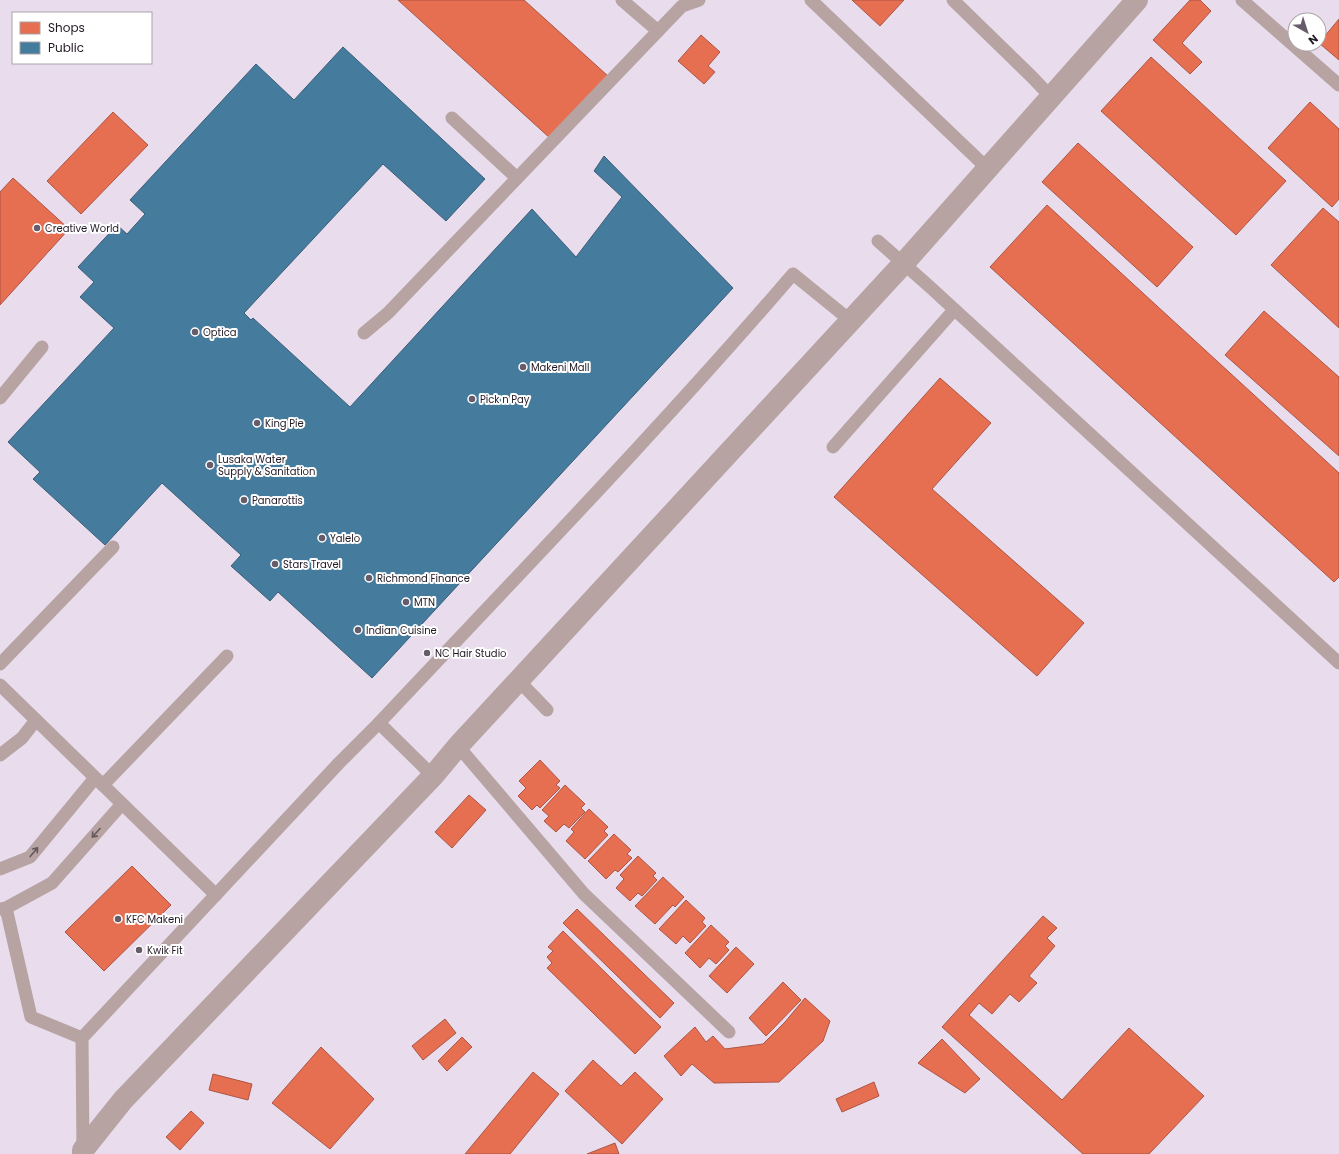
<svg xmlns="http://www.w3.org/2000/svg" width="1339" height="1154" font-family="Poppins,sans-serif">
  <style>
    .shops { fill: #e76f51; stroke: #ac5544 }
    .public { fill: #457b9d; stroke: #3a5e79 }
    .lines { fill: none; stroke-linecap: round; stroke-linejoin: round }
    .lane { stroke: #b6a3a2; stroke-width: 13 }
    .street { stroke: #b6a3a2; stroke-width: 22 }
    .oneway { stroke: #65575d }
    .poi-dot { fill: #675d6a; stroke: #fff; stroke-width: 1.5 }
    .labels { text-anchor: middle; stroke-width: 4; stroke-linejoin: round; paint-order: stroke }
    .poi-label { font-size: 10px; fill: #221924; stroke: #fff; text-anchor: start }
  </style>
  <rect width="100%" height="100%" fill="#e8dced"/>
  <g class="shops">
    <path d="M398,0H524L608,76L551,139Z"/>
    <path d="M852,0H904L880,26Z"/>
    <path d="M1190,0H1200L1211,11L1182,43L1202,62L1190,74L1153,40Z"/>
    <path d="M1339,19V60L1319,43Z"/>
    <path d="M701,35L720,52L708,66L715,72L704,84L678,61Z"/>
    <path d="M1151,57L1286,181L1236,235L1101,111Z"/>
    <path d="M1310,102L1339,129V199L1332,207L1268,148Z"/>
    <path d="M113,112L148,145L81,214L47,181Z"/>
    <path d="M1078,143L1193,247L1157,287L1042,182Z"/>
    <path d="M13,178L69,229L0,305V192Z"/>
    <path d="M1047,205L1339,473V577L1334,582L990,267Z"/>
    <path d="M1323,208L1339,222V328L1271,265Z"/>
    <path d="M1264,311L1339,377V456L1225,355Z"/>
    <path d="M940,378L991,423L932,489L1084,623L1037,676L834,497Z"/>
    <path d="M540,760L560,781L556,785L560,788L540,808L537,805L532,810L518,796L526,788L519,781Z"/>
    <path d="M565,785L585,804L581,808L585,812L569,828L564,824L556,832L544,821L549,816L542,810Z"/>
    <path d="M469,795L486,810L452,848L435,832Z"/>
    <path d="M589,809L608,827L604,831L608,835L585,859L566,841L574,832L571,829Z"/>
    <path d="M614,834L631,850L627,854L632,858L618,872L615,870L606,879L588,861Z"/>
    <path d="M638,856L656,873L653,876L657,880L642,896L638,893L630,901L616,888L624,879L620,875Z"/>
    <path d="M132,866L171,905L104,971L65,932Z"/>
    <path d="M663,877L684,897L675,907L673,905L655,924L635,906Z"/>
    <path d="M686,900L705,918L702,922L706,926L690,943L683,936L676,944L659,929Z"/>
    <path d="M577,909L674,1003L660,1018L563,923Z"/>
    <path d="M1043,916L1057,928L1047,938L1055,946L1029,976L1037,983L1019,1002L1010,994L992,1014L979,1003L969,1015L1062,1100L1129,1028L1204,1096L1149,1154H1083L942,1027Z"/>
    <path d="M711,925L729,942L725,946L729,950L716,964L709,958L700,968L685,953Z"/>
    <path d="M563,931L661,1027L635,1054L547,968L552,963L547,957L553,951L548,947Z"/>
    <path d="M736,947L754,964L727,993L709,976Z"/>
    <path d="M783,982L801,1000L766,1036L749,1018Z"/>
    <path d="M805,998L830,1021L823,1041L779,1082L714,1083L692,1064L681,1076L664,1056L695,1027L706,1042L713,1036L725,1049L763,1044L785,1022Z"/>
    <path d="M445,1019L456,1033L423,1060L412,1046Z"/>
    <path d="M462,1037L472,1047L447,1071L438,1061Z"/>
    <path d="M942,1039L980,1079L965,1093L918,1063Z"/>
    <path d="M321,1047L374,1099L330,1149L272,1103Z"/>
    <path d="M593,1060L621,1086L635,1072L663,1099L622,1144L565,1091Z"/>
    <path d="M533,1072L559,1094L510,1154H465Z"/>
    <path d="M213,1074L252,1084L248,1100L209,1090Z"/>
    <path d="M874,1082L879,1096L842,1112L836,1099Z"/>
    <path d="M191,1111L204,1123L180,1150L166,1137Z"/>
    <path d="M615,1143L619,1154H587Z"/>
  </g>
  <path class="public" d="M343,47L485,179L446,221L383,164L244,313L251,320L253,318L350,407L532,209L576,257L622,197L594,171L604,156L733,288L372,678L278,592L270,601L231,566L241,555L162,483L105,545L33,479L40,472L8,442L114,328L80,297L94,282L78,267L117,225L127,234L145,214L130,200L256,64L294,100Z"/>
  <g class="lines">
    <g class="lane">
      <path d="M622,0L658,31"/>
      <path d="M811,0L988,169"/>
      <path d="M953,0L1032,77L1051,97"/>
      <path d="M1242,0L1339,85"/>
      <path d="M452,118L517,178"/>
      <path d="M878,241L930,287L1339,663"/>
      <path d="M364,333L388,313L682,6L699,0"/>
      <path d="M0,398L42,347"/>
      <path d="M833,447L954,310"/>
      <path d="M0,664L113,547"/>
      <path d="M519,681L547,710"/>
      <path d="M0,685L216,895"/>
      <path d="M379,723L433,776"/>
      <path d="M458,746L584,894L729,1032"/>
      <path d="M0,755L22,738L36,720"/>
      <path d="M103,785L227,656"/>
      <path d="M0,869L30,857L95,778"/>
      <path d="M6,908L31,1017L82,1038"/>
      <path d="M0,909L6,908L52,883L122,804"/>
      <path d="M83,1150L82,1038L339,763L379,723C518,575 660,429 793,274L851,321"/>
    </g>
    <path class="street" d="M83,1154V1150L123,1100L433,776L458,746L903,264L1137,0"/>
  </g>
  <defs><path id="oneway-shaft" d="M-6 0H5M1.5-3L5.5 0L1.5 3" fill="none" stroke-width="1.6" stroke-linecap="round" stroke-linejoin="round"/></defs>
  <g class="oneway">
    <use href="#oneway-shaft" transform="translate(96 833) rotate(132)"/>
    <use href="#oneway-shaft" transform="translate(34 852) rotate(-50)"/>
  </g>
  <g class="poi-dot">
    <circle cx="37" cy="228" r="4"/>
    <circle cx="195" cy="332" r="4"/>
    <circle cx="523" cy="367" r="4"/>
    <circle cx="472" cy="399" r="4"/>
    <circle cx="257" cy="423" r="4"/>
    <circle cx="210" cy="465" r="4"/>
    <circle cx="244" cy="500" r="4"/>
    <circle cx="322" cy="538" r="4"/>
    <circle cx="275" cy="564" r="4"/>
    <circle cx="369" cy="578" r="4"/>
    <circle cx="406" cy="602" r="4"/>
    <circle cx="358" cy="630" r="4"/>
    <circle cx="427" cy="653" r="4"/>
    <circle cx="118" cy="919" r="4"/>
    <circle cx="139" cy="950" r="4"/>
  </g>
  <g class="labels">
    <g class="poi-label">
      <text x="45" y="232">Creative World</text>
      <text x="203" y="336">Optica</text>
      <text x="531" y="371">Makeni Mall</text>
      <text x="480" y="403">Pick n Pay</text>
      <text x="265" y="427">King Pie</text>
      <text x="218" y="463">Lusaka Water<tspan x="218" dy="12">Supply &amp; Sanitation</tspan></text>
      <text x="252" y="504">Panarottis</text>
      <text x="330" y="542">Yalelo</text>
      <text x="283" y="568">Stars Travel</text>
      <text x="377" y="582">Richmond Finance</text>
      <text x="414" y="606">MTN</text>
      <text x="366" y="634">Indian Cuisine</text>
      <text x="435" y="657">NC Hair Studio</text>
      <text x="126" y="923">KFC Makeni</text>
      <text x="147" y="954">Kwik Fit</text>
    </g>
  </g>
  <rect x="12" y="12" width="140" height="52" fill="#ffffff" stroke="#a7a3a7"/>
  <rect x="20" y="22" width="20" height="12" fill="#e76f51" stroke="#a7a3a7"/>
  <text x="48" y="32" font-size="12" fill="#221924">Shops</text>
  <rect x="20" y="42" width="20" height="12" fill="#457b9d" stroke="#a7a3a7"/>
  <text x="48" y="52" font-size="12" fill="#221924">Public</text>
  <g transform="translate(1307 32) rotate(141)"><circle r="19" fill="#ffffff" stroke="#a7a3a7"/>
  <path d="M0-3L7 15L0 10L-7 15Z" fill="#675d6a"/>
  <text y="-6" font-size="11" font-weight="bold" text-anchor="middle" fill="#221924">N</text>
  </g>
</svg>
